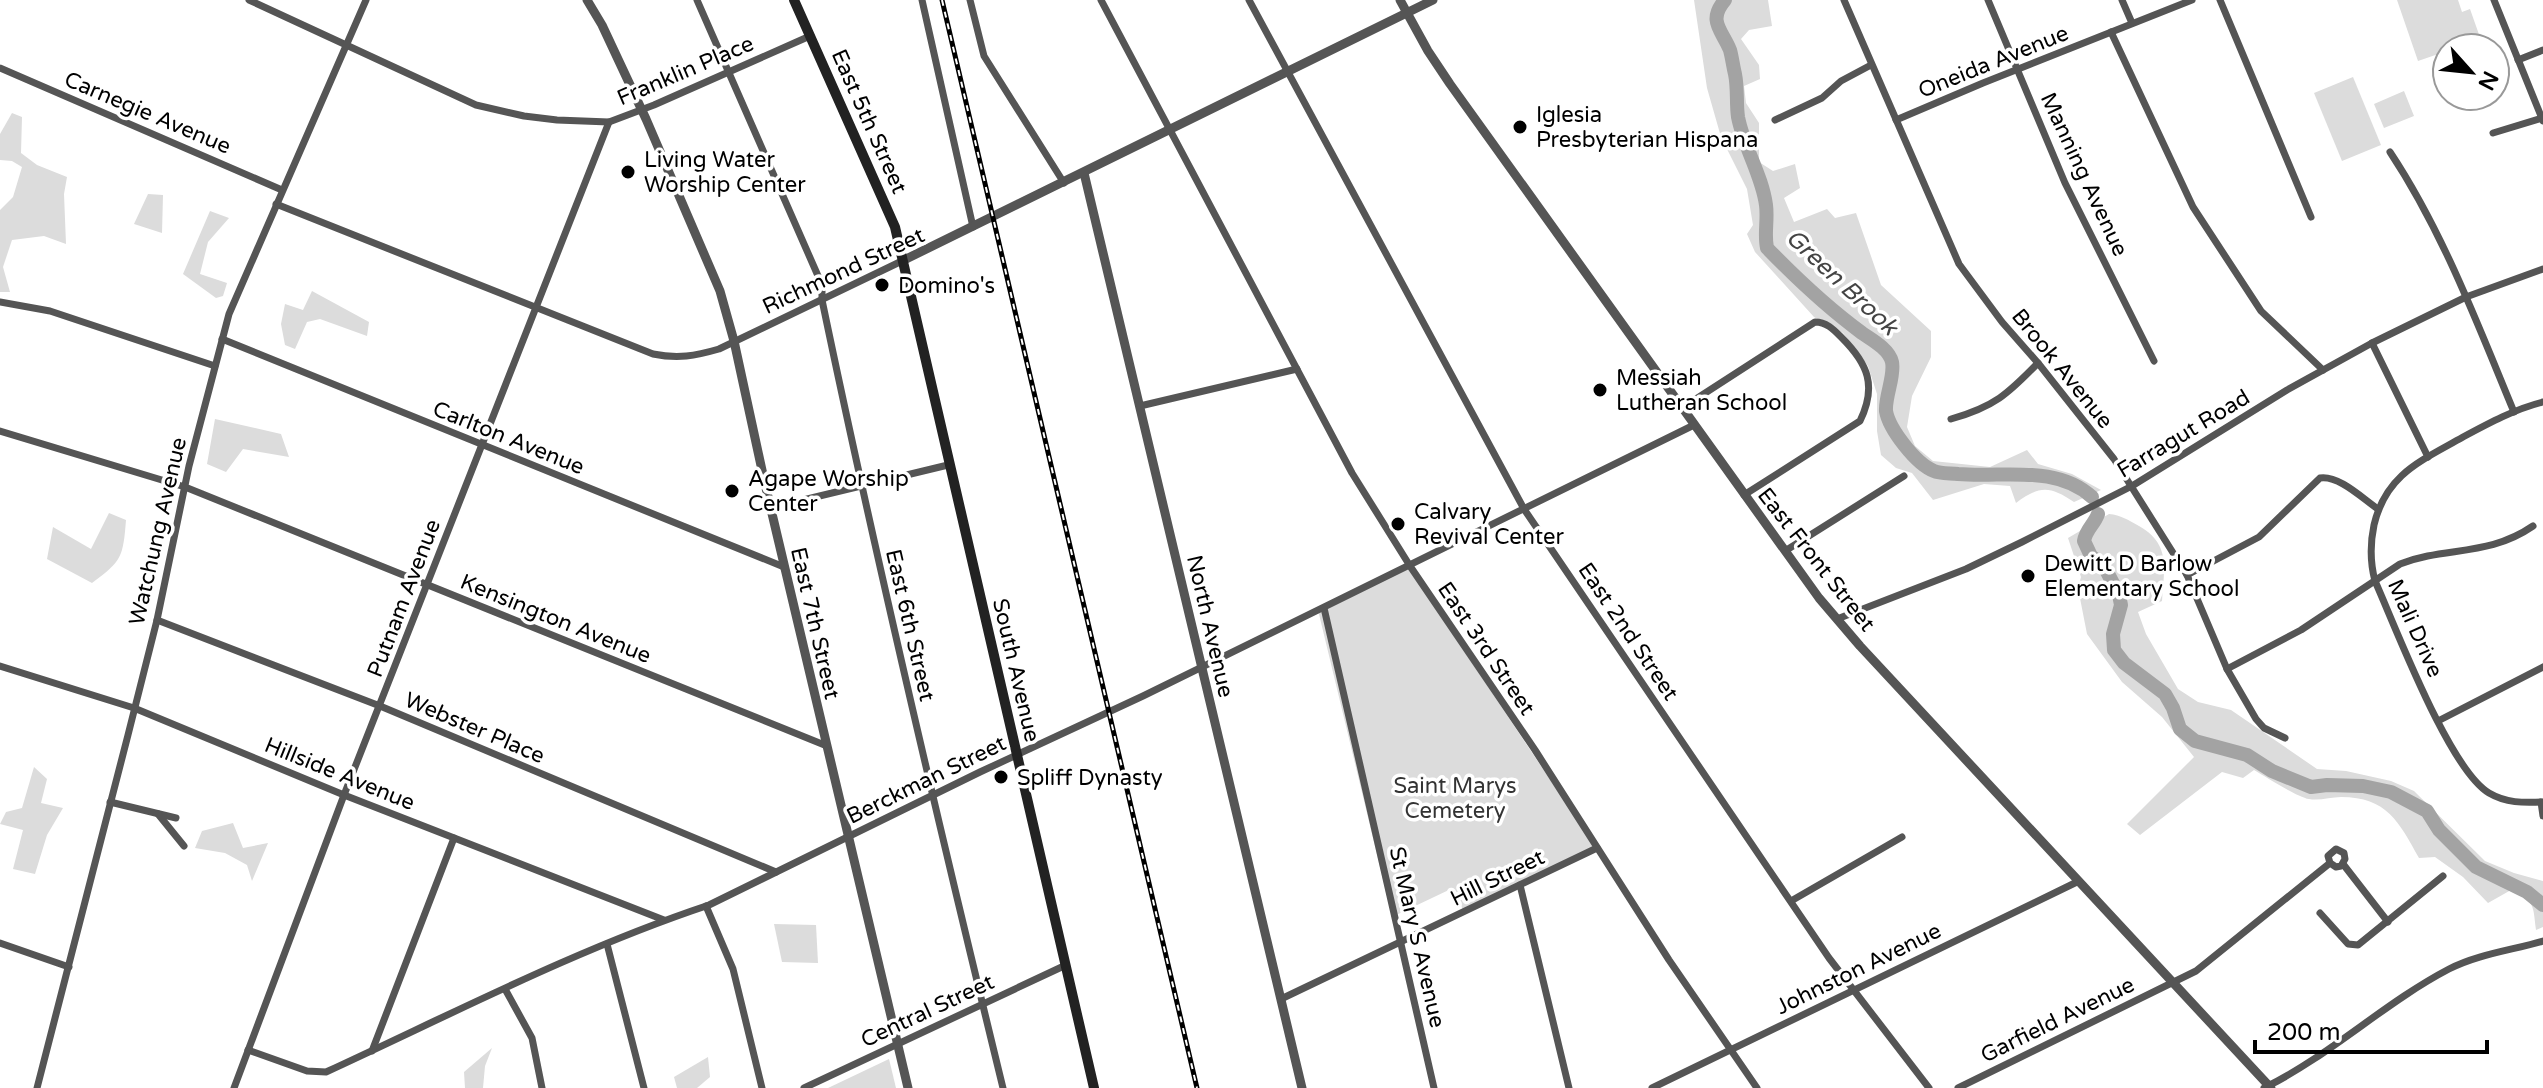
<svg xmlns="http://www.w3.org/2000/svg" width="2543" height="1088" font-family="'Varela Round',sans-serif">
  <style>
    .green { fill: #dcdcdc }
    .lines { fill: none; stroke-linecap: round; stroke-linejoin: round }
    .river { stroke: #a3a3a3; stroke-width: 14 }
    .minor { stroke: #555; stroke-width: 7 }
    .tertiary { stroke: #555; stroke-width: 9 }
    .secondary { stroke: #222; stroke-width: 10 }
    .rail-casing { stroke: #000; stroke-width: 5 }
    .rail { stroke: #fff; stroke-width: 2; stroke-dasharray: 6; stroke-linecap: butt }
    .poi-dot { fill: #000; stroke: #fff; stroke-width: 3 }
    .labels { text-anchor: middle; stroke-width: 7; stroke-linejoin: round; paint-order: stroke }
    .street-label { font-size: 22px; fill: #000; stroke: #fff }
    .poi-label { font-size: 22px; fill: #000; stroke: #fff; text-anchor: start }
    .park-label { font-size: 22px; fill: #333; stroke: #fff }
    .water-label { font-size: 24px; font-style: italic; fill: #444; stroke: #fff }
  </style>
  <rect width="100%" height="100%" fill="#fff"/>
  <g class="green">
    <path d="M1694,0H1768L1772,26L1749,30L1741,39L1759,65L1760,79L1744,86L1746,103L1759,123V162L1773,171L1795,164L1800,188L1784,198L1794,222L1827,209L1835,218L1856,213L1881,285L1931,331V357L1912,396L1907,427L1915,446L1933,461L1990,467L2027,450L2038,464L2072,474L2101,490L2074,502C2050,486 2040,485 2016,503L2010,486L1984,484L1933,500L1912,473L1896,468L1881,455L1877,431V394L1868,366L1843,333L1814,317L1755,252L1747,234L1753,225L1747,189L1721,137L1707,88Z"/>
    <path d="M2397,0H2458L2462,12L2470,9L2482,43L2469,48H2447V51L2418,61Z"/>
    <path d="M2353,77L2381,145L2342,161L2314,93Z"/>
    <path d="M2404,91L2414,116L2384,128L2374,104Z"/>
    <path d="M12,113L22,117L21,153L37,165L67,177L64,194L66,244L44,236L12,240L3,267L10,292H0V210L13,197L22,167L12,161L0,160V134Z"/>
    <path d="M148,194L163,195L162,233L134,224Z"/>
    <path d="M210,211L229,218L208,242L200,274L227,283L223,296L216,298L183,274Z"/>
    <path d="M312,291L369,322L367,336L320,319L307,322L295,349L285,345L281,324L285,304L303,310Z"/>
    <path d="M215,419L281,434L289,457L243,449L226,472L207,464Z"/>
    <path d="M109,513L126,520C123,557 122,561 92,583L47,559L53,527L91,549Z"/>
    <path d="M2109,514C2121,515 2128,520 2139,526C2171,544 2164,568 2162,601L2138,612L2146,634L2178,689L2198,702L2231,710L2317,769L2346,771L2391,781L2414,791L2485,861L2514,873L2543,881V927L2536,930C2533,905 2535,901 2511,890L2488,903L2463,877L2435,857L2419,858C2399,822 2387,797 2341,797C2331,797 2319,801 2309,799C2297,797 2266,777 2254,770L2243,778L2222,772L2140,835L2127,824L2194,757L2162,717L2122,682L2087,634L2078,588L2081,577L2068,538Z"/>
    <path d="M1408,567L1595,847L1463,910L1453,888L1392,917L1318,610Z"/>
    <path d="M34,767L47,779L41,803L63,808L47,835L35,874L13,869L23,830L0,824L6,812L22,808Z"/>
    <path d="M233,823L243,848L268,843L252,881L247,865L225,853L195,848L202,831Z"/>
    <path d="M774,924L816,925L818,963L782,962Z"/>
    <path d="M492,1048L485,1066L483,1088H465L464,1072Z"/>
    <path d="M708,1057L710,1077L697,1088H677L674,1077Z"/>
    <path d="M889,1059L896,1088H828Z"/>
  </g>
  <g class="lines">
    <g class="river">
      <path d="M1725,0C1707,21 1722,30 1730,50C1732,57 1733,66 1735,74C1738,89 1736,103 1738,117C1744,148 1762,175 1766,205C1768,220 1764,234 1767,248C1797,279 1828,308 1862,333C1872,340 1889,349 1892,362C1895,376 1885,396 1886,411C1889,429 1916,464 1934,471C1940,474 1951,473 1958,474C2003,478 2056,464 2092,497"/>
      <path d="M2098,514C2094,525 2086,529 2084,541L2091,556L2104,566L2119,595L2121,605L2113,634L2114,650L2124,663L2165,694L2173,708L2180,729L2195,741L2247,755L2272,771L2311,787L2327,785L2363,786L2391,792L2427,811L2439,830L2476,867L2527,892L2543,905"/>
    </g>
    <g class="minor">
      <path d="M249,0L476,105L524,116L557,120L609,122L654,105L810,36"/>
      <path d="M697,0L822,285V300C877,564 939,826 1003,1088"/>
      <path d="M922,0L973,227"/>
      <path d="M970,0L984,56L1064,183"/>
      <path d="M1101,0L1352,473L1410,566L1535,750L1669,960L1757,1088"/>
      <path d="M1249,0L1524,509L1829,958L1929,1088"/>
      <path d="M1844,0L1959,264L2002,322L2038,363L2114,459L2187,575L2227,669L2256,719L2264,728L2285,738"/>
      <path d="M1988,0L2065,183L2154,361"/>
      <path d="M2122,0L2132,23"/>
      <path d="M2220,0L2311,217"/>
      <path d="M2494,0L2543,121"/>
      <path d="M2111,32L2193,207L2261,311L2323,370"/>
      <path d="M2518,60L2543,50"/>
      <path d="M0,68L282,190"/>
      <path d="M1775,120L1822,98L1841,81L1871,65"/>
      <path d="M1896,120L1983,83L2192,0"/>
      <path d="M2493,133L2542,118"/>
      <path d="M2390,152C2443,232 2477,323 2514,412"/>
      <path d="M276,204L653,354C678,359 695,356 719,349L904,260"/>
      <path d="M0,302L50,311L215,366"/>
      <path d="M222,339L784,567"/>
      <path d="M2372,343L2428,457"/>
      <path d="M2543,402C2515,409 2489,423 2463,437C2421,461 2386,474 2374,525C2370,544 2370,562 2375,581C2396,628 2449,769 2489,793C2506,803 2523,803 2543,802"/>
      <path d="M1140,406L1297,369"/>
      <path d="M1682,408L1815,322C1827,322 1834,330 1842,338C1868,364 1877,386 1860,421L1744,495"/>
      <path d="M1951,419C1994,407 2008,394 2038,363"/>
      <path d="M0,431L185,487L827,746"/>
      <path d="M770,508L948,465"/>
      <path d="M1785,551L1904,476"/>
      <path d="M2187,575L2259,537L2320,478C2339,475 2363,499 2378,509"/>
      <path d="M1324,608L1434,1088"/>
      <path d="M1837,619L1966,569L2022,542L2132,486L2287,390L2372,343L2466,297L2543,269"/>
      <path d="M157,620L380,706L776,872"/>
      <path d="M0,666L134,708L344,795L664,920"/>
      <path d="M2227,669L2301,630L2400,564C2446,546 2488,557 2533,526"/>
      <path d="M2438,721L2543,667"/>
      <path d="M110,802L176,818"/>
      <path d="M2541,802L2543,816"/>
      <path d="M158,814L184,846"/>
      <path d="M2343,864L2388,922"/>
      <path d="M1520,885L1569,1088"/>
      <path d="M1791,901L1902,837"/>
      <path d="M706,906L733,969L762,1088"/>
      <path d="M2320,913L2348,944L2358,945L2443,876"/>
      <path d="M0,943L69,967"/>
      <path d="M607,944L644,1088"/>
      <path d="M505,989L532,1038L542,1088"/>
      <path d="M1281,999L1597,848"/>
      <path d="M248,1050L307,1071L326,1072C452,1014 577,949 709,905L980,772L1143,696L1694,425"/>
      <path d="M372,1051L454,838"/>
      <path d="M37,1088L128,735L157,620L189,466L229,314L366,0"/>
      <path d="M234,1088L344,795L609,122"/>
      <path d="M804,1088L1066,965"/>
      <path d="M1652,1088L2079,881"/>
      <path d="M1958,1088L2196,971L2330,863L2328,856L2336,849L2344,853L2345,859L2341,866L2336,867L2330,863"/>
      <path d="M2264,1088C2331,1055 2384,1003 2449,969C2478,954 2513,950 2543,941"/>
    </g>
    <g class="tertiary">
      <path d="M587,0L602,25L646,119L720,291L734,341L765,484L908,1088"/>
      <path d="M1400,0L1428,51L1450,84L1819,598L1860,646L2271,1088"/>
      <path d="M1084,173L1302,1088"/>
      <path d="M904,260L1433,0"/>
    </g>
    <path class="secondary" d="M794,0L895,227L1094,1088"/>
    <g class="rail-casing">
      <path id="rail" d="M942,0L1197,1088"/>
    </g>
    <use href="#rail" class="rail"/>
  </g>
  <g class="poi-dot">
    <circle cx="1520" cy="127" r="8"/>
    <circle cx="628" cy="172" r="8"/>
    <circle cx="882" cy="285" r="8"/>
    <circle cx="1600" cy="390" r="8"/>
    <circle cx="732" cy="491" r="8"/>
    <circle cx="1398" cy="524" r="8"/>
    <circle cx="2028" cy="576" r="8"/>
    <circle cx="1001" cy="777" r="8"/>
  </g>
  <g class="labels">
    <g class="street-label">
      <text transform="translate(1993 61) rotate(-22)" y="8">Oneida Avenue</text>
      <text transform="translate(685 70) rotate(-23)" y="8">Franklin Place</text>
      <text transform="translate(148 112) rotate(23)" y="8">Carnegie Avenue</text>
      <text transform="translate(870 121) rotate(66)" y="8">East 5th Street</text>
      <text transform="translate(2085 174) rotate(65)" y="8">Manning Avenue</text>
      <text transform="translate(843 270) rotate(-25)" y="8">Richmond Street</text>
      <text transform="translate(2063 368) rotate(51)" y="8">Brook Avenue</text>
      <text transform="translate(2183 433) rotate(-31)" y="8">Farragut Road</text>
      <text transform="translate(509 437) rotate(22)" y="8">Carlton Avenue</text>
      <text transform="translate(157 531) rotate(-77)" y="8">Watchung Avenue</text>
      <text transform="translate(1817 559) rotate(52)" y="8">East Front Street</text>
      <text transform="translate(403 598) rotate(-69)" y="8">Putnam Avenue</text>
      <text transform="translate(556 618) rotate(22)" y="8">Kensington Avenue</text>
      <text transform="translate(816 623) rotate(77)" y="8">East 7th Street</text>
      <text transform="translate(911 625) rotate(77)" y="8">East 6th Street</text>
      <text transform="translate(1211 626) rotate(77)" y="8">North Avenue</text>
      <text transform="translate(2416 628) rotate(66)" y="8">Mali Drive</text>
      <text transform="translate(1629 631) rotate(56)" y="8">East 2nd Street</text>
      <text transform="translate(1487 648) rotate(56)" y="8">East 3rd Street</text>
      <text transform="translate(1017 670) rotate(77)" y="8">South Avenue</text>
      <text transform="translate(475 727) rotate(23)" y="8">Webster Place</text>
      <text transform="translate(340 773) rotate(22)" y="8">Hillside Avenue</text>
      <text transform="translate(926 779) rotate(-26)" y="8">Berckman Street</text>
      <text transform="translate(1497 877) rotate(-26)" y="8">Hill Street</text>
      <text transform="translate(1418 937) rotate(77)" y="8">St Mary S Avenue</text>
      <text transform="translate(1858 968) rotate(-26)" y="8">Johnston Avenue</text>
      <text transform="translate(927 1010) rotate(-25)" y="8">Central Street</text>
      <text transform="translate(2057 1019) rotate(-26)" y="8">Garfield Avenue</text>
    </g>
    <g class="poi-label">
      <text x="1536" y="122">Iglesia<tspan x="1536" dy="25">Presbyterian Hispana</tspan></text>
      <text x="644" y="167">Living Water<tspan x="644" dy="25">Worship Center</tspan></text>
      <text x="898" y="293">Domino's</text>
      <text x="1616" y="385">Messiah<tspan x="1616" dy="25">Lutheran School</tspan></text>
      <text x="748" y="486">Agape Worship<tspan x="748" dy="25">Center</tspan></text>
      <text x="1414" y="519">Calvary<tspan x="1414" dy="25">Revival Center</tspan></text>
      <text x="2044" y="571">Dewitt D Barlow<tspan x="2044" dy="25">Elementary School</tspan></text>
      <text x="1017" y="785">Spliff Dynasty</text>
    </g>
    <g class="park-label">
      <text x="1455" y="793">Saint Marys<tspan x="1455" dy="25">Cemetery</tspan></text>
    </g>
    <g class="water-label">
      <text transform="translate(1842 282) rotate(43)" y="8">Green Brook</text>
    </g>
  </g>
  <g transform="translate(2471 72) rotate(117)"><circle r="38" fill="#ffffff" stroke="#999999" stroke-width="2"/>
  <path d="M0-6L14 30L0 20L-14 30Z" fill="#000000"/>
  <text y="-12" font-size="22" font-weight="bold" text-anchor="middle" fill="#000000">N</text>
  </g>
  <path d="M2255 1040v12h232v-12" fill="none" stroke="#000000" stroke-width="4"/>
  <text x="2267" y="1040" font-size="24" fill="#000000" stroke="#ffffff" stroke-width="6" paint-order="stroke">200 m</text>
</svg>
